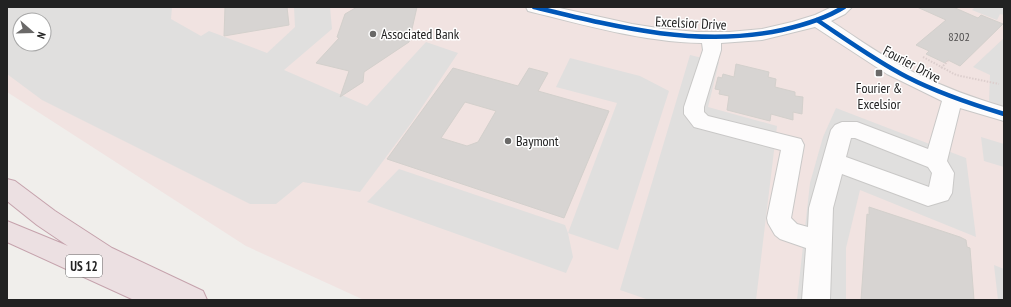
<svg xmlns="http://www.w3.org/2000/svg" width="1011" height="307" font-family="'PT Sans Narrow',sans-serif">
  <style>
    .commercial { fill: #f1e3e1; fill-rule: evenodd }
    .parking { fill: #e0dfde; fill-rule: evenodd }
    .building { fill: #d7d4d2; stroke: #d3d0cc; fill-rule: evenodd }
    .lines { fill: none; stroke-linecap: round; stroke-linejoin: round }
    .minor-casing { stroke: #c9c8c7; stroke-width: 2 }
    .highway-casing { stroke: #c5a2ac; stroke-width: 2 }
    .path { stroke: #dccecd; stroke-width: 2; stroke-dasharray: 1.5 1.5; stroke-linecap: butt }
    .minor { fill: #fdfcfc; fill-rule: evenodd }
    .highway { fill: #ece0e2; fill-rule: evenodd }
    .cycleway-casing { stroke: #fff; stroke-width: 6 }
    .cycleway { stroke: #0057b8; stroke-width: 4.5 }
    .poi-dot { fill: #6a6968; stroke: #fff; stroke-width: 1.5 }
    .labels { text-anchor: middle; stroke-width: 3; stroke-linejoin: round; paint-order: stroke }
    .number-label { font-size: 12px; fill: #4f4e4e }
    .shield { fill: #fff; stroke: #646464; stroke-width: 1 }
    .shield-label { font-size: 13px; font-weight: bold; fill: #222 }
    .street-label { font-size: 14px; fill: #222; stroke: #fff }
    .poi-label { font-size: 14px; fill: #222; stroke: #fff; text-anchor: start }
  </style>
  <rect width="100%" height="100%" fill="#f0eeeb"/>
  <path class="commercial" d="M7,7H1004V300H364L246,246L7,92ZM20,20H44V44H20Z"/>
  <g class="parking">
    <path d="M7,7H172L171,19L201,36L209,31L267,53L295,27L294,7H330L332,29L284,70L367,106L426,42L458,53L412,122L360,192L303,182L276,204H250L42,100L7,74ZM20,20H44V44H20Z"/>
    <path d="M975,7H1004V15L1000,14L997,20L972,10Z"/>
    <path d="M1004,38V106L989,101L990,75L973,67Z"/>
    <path d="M690,55L719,62L708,107L777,126L756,300H649L620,290Z"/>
    <path d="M570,58L640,76L669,91L618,250L568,233L573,257L566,273L367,202L399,169L565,225L568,233L617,103L556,87Z"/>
    <path d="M836,108L966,158L976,237L860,190L846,248V300H797L810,183L823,137Z"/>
    <path d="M981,137L1004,144V167L984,161Z"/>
    <path d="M994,265L1004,269V300H998Z"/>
  </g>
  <g class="building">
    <path d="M225,7H287L289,25L224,36Z"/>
    <path d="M357,7H417L409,42L364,72L363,82L340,97L349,71L316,63L339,38L337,37L345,14Z"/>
    <path d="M917,7H953L978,18L981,15L1003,24L960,66L948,60L945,63L926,54L929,51L916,45L946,20Z"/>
    <path d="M736,64L769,72L768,77L776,79L775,87L795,92V96L803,97L802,114L793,112V120L771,114L770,121L727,110L729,96L719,94L720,90L715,89L718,77L722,78L723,74L734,77Z"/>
    <path d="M453,68L518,86L529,68L548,73L538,91L609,111L564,218L387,159ZM465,102L496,111L478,142L467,146L441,138Z"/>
    <path d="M869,207L960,237L966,240L967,247L970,248L974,300H861L867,214L869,215Z"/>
  </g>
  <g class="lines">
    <g class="minor-casing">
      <path id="minor" d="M526,7H555L632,24L664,29L697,32H729L762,29L792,22L815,15L832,7H852L845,14L831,21C858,39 885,58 915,73C944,87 973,98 1004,107V121L960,108L947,161L954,173L952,193L948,200L928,206L842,174L833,208L830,300H802L806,248L780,239L775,235L768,223L767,218L781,150L694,127L684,114V107L703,50L702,43C644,42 584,25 528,11ZM815,27L887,74L942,101L928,149L857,122H842L835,125L831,130L809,208L808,227L797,224L791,218L804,145L801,139L708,116L704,112V107L721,50V43L762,40ZM851,138H855L928,167L932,173L929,187L846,157Z"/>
    </g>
    <g class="highway-casing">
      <path id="highway" d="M7,179L15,181L55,211L112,248L203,291L207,300H134L7,242V221L68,246L37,225L7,201Z"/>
    </g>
    <g class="path">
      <path d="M923,57L956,75L999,84"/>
      <path d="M941,68L948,61"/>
    </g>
    <use href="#minor" class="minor"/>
    <use href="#highway" class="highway"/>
    <g class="cycleway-casing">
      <g id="cycleway">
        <path d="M534,7C616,27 698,48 782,30C804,25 825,19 844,7"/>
        <path d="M817,20C847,40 876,61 907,77C938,93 971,104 1004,114"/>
      </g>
    </g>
    <use href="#cycleway" class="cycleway"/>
  </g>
  <g class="poi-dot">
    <circle cx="373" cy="34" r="4"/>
    <rect x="875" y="69" width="8" height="8" rx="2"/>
    <circle cx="508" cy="141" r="4"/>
  </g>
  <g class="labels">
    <g class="number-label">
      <text x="959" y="41">8202</text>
    </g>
    <rect class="shield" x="66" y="255" width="36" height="22" rx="3"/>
    <g class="shield-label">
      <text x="84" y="271">US 12</text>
    </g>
    <g class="street-label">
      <text transform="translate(691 23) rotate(3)" y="5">Excelsior Drive</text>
      <text transform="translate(912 64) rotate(28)" y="5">Fourier Drive</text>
    </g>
    <g class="poi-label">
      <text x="381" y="39">Associated Bank</text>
      <text x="879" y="93" text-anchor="middle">Fourier &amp;<tspan x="879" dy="16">Excelsior</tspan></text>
      <text x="516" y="146">Baymont</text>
    </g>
  </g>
  <rect width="1011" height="307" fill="none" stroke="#222222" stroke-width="16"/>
  <g transform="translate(32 32) rotate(110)"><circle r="19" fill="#ffffff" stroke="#a7a7a7"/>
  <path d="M0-3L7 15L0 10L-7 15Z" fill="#6a6968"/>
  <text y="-6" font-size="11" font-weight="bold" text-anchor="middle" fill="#222222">N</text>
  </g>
</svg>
